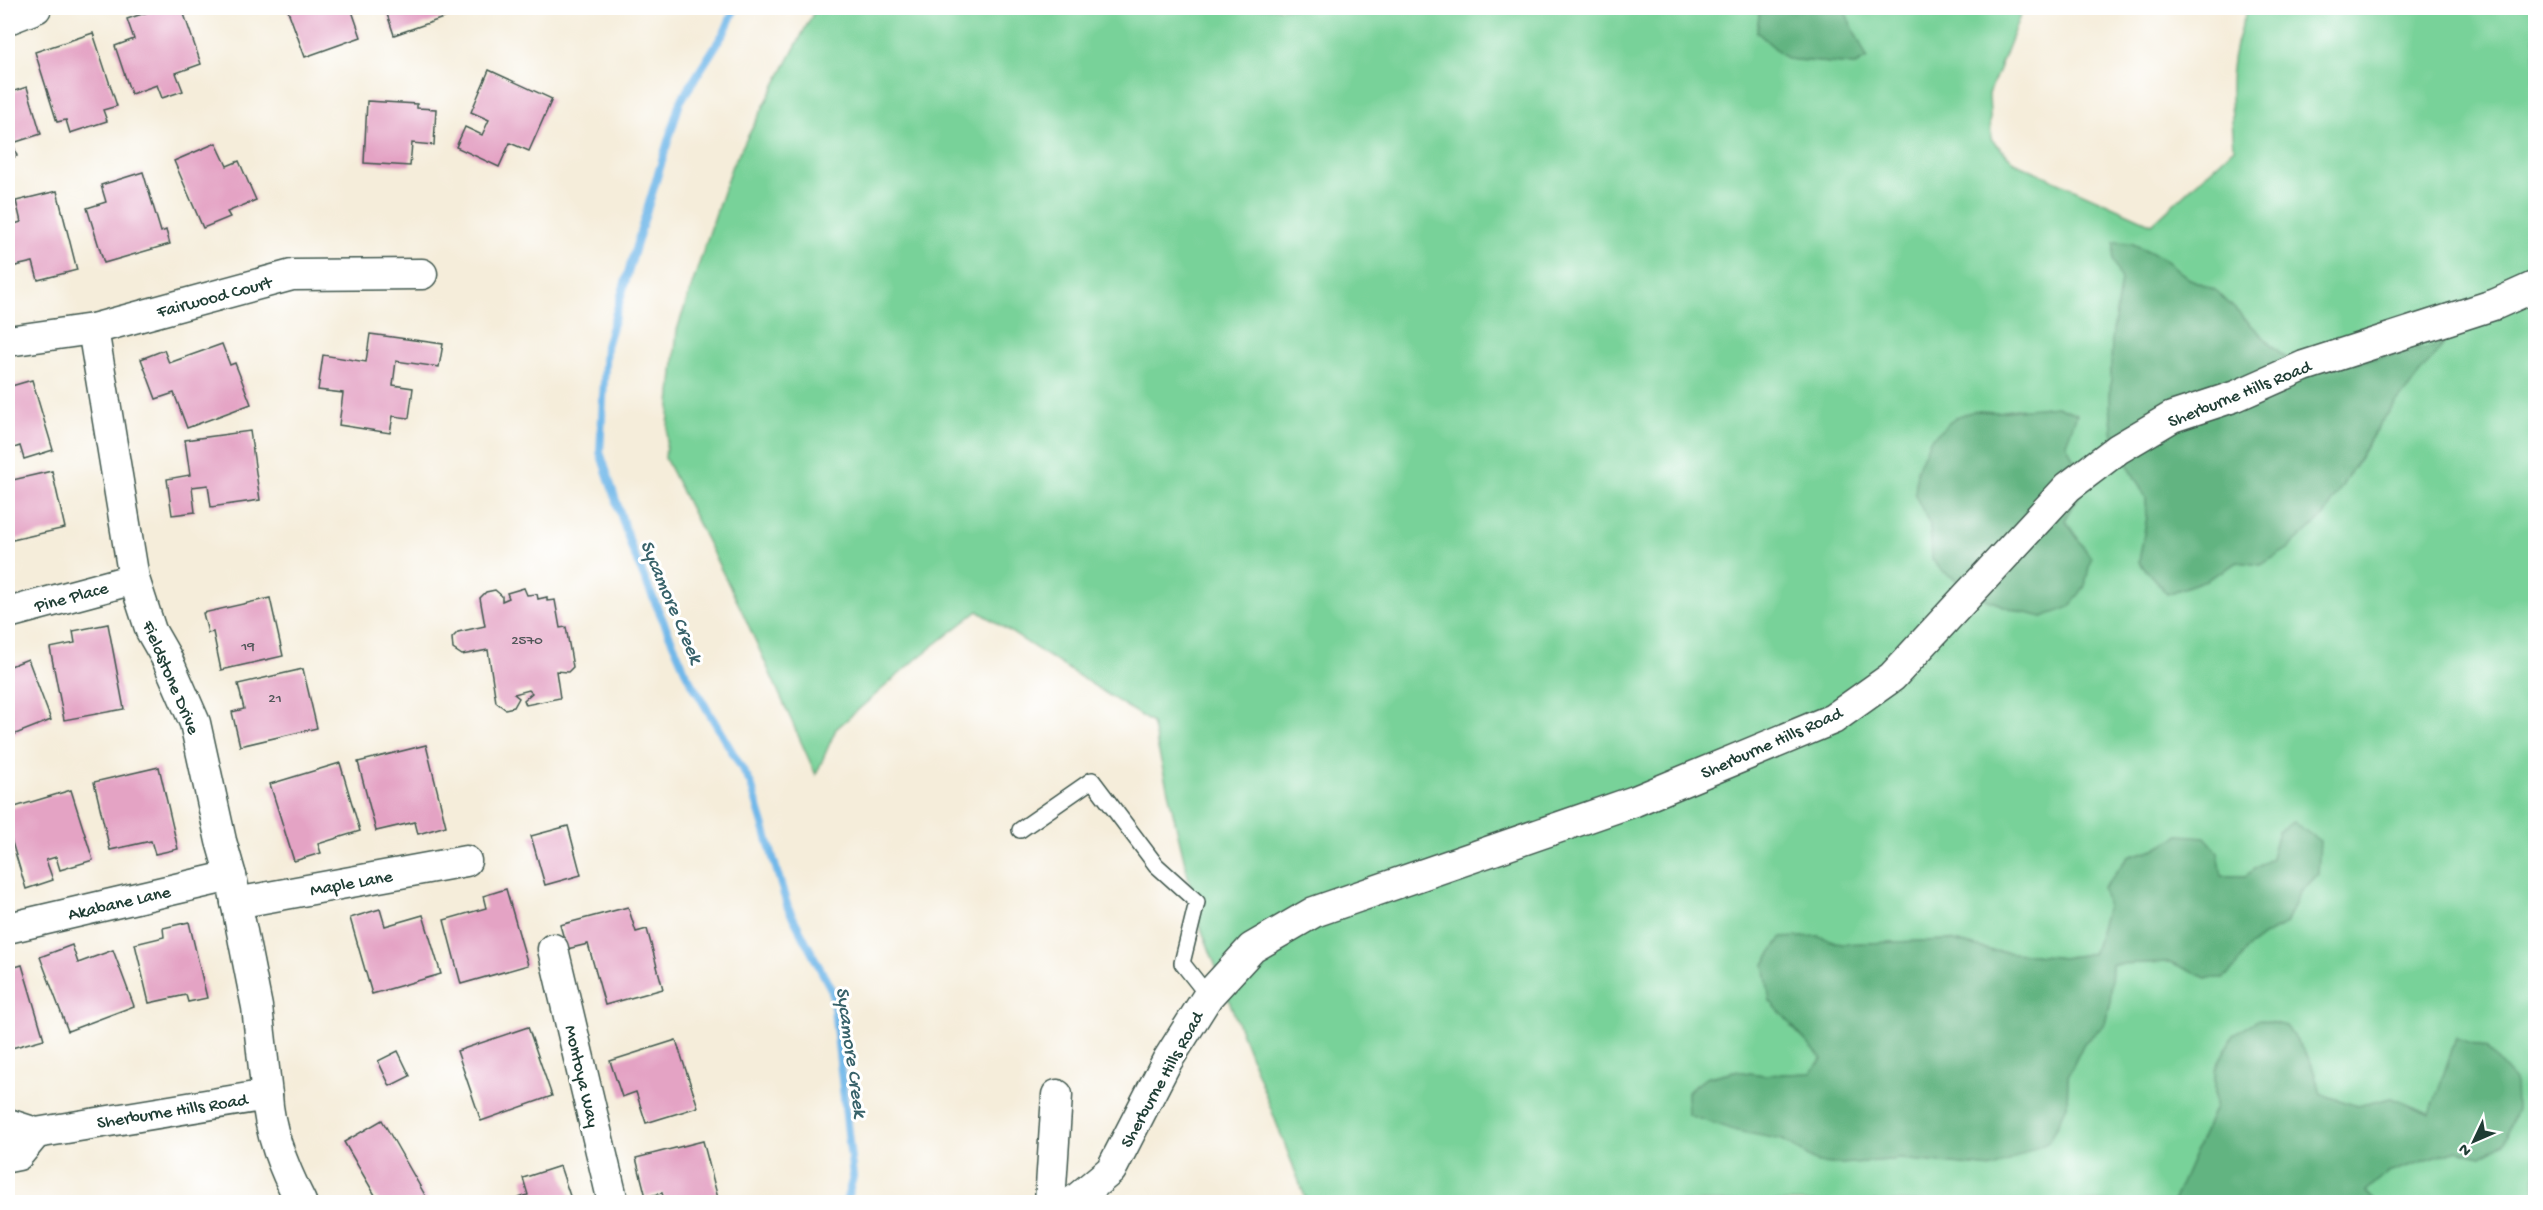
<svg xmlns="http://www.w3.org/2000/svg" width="2543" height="1210" font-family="'Gochi Hand',sans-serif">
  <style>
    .green { fill: #78d299; stroke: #4c8866; stroke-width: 1.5; fill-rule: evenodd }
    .forest { fill: #62b481; stroke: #40785a; stroke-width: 1.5 }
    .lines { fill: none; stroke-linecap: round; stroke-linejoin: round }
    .stream { stroke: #71b8e9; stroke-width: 8 }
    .building { fill: #e4a3c4 }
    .service-casing { stroke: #3f574d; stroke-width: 18 }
    .minor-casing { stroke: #3f574d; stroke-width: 33 }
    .service { stroke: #fff; stroke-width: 15 }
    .minor { stroke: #fff; stroke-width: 30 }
    .labels { text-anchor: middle; stroke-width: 6; stroke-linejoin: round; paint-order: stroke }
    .number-label { font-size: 15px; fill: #505658 }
    .street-label { font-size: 18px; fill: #1f3d34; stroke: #fff }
    .water-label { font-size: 20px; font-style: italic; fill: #38626a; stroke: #fff }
  </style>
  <rect width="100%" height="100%" fill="#fff"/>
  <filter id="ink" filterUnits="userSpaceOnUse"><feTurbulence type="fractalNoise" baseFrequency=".0167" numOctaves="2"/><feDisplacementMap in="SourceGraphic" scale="12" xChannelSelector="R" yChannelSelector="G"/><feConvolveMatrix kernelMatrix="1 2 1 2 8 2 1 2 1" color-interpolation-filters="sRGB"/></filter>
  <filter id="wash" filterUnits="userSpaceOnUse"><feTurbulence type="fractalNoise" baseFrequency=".008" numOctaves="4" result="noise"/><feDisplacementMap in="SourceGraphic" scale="24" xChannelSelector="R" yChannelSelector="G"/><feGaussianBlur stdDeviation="1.35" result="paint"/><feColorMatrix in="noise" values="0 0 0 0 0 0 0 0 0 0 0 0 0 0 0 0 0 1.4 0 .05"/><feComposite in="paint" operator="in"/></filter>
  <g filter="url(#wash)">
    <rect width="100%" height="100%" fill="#f5edda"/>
    <path class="green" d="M816,8H1760L1757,32L1787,59L1855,65L1867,58L1843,8H2023L1989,94L1991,139L2014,162L2152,224L2234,148C2230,94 2226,59 2248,8H2535V1202H2376L2366,1192L2388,1173L2457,1150L2481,1156L2456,1038L2431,1114L2392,1098L2357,1106L2321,1094L2310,1060L2233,1035L2215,1070V1107L2173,1202H1307L1199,923L1152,723L978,611L919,657L836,729L816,775L741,609L665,458L677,330L731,168ZM2114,242L2131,243L2163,258L2188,278L2215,290L2284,357L2313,371L2443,345L2380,423L2355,466L2261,565L2238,562L2206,580L2139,562L2147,517L2146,498L2113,438L2110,403L2112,338L2121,281ZM2021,408L2066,443L2081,493L2065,520L2091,558L2043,617L2018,611L1988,600L1941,570L1933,559L1930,525L1974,411L1998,412ZM2278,831L2318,874L2300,893L2286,924L2263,936L2246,949L2237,966L2206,978L2170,962L2112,964L2110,1006L2104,1025L2084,1043L2068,1076L2067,1106L1994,1168L1901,1159L1840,1164L1818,1163L1783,1140L1688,1115L1687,1092L1706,1078L1734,1071L1764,1075L1811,1073L1822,1058L1791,1026L1818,936L1841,944L1950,940L1993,951L2063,958L2094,953L2107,907L2103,889L2128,857L2155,849L2180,835L2218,852L2221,876H2245L2271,858Z"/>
    <g class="forest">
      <path d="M1760,8H1843L1867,58L1855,65L1787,59L1757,32Z"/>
      <path d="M2114,242L2131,243L2163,258L2188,278L2215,290L2284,357L2312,371L2443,345L2380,423L2324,516L2288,549L2261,565L2238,562L2206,580L2167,594L2139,562L2147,517L2146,498L2113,438L2110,403L2112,338L2121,281L2113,260Z"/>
      <path d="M2057,406L2077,414L2066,443L2085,483L2065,520L2091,558L2085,586L2070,607L2043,617L2018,611L1988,600L1941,570L1932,559L1930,525L1915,495L1917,470L1930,440L1956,417L1974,411L1998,412Z"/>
      <path d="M2293,822L2320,841L2318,874L2300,893L2286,924L2263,936L2246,949L2237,966L2224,978H2206L2170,962L2112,964L2110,1006L2104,1025L2084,1043L2068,1076L2067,1106L2049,1141L1994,1168L1901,1159L1840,1164L1818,1163L1783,1140L1737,1131L1688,1115L1687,1092L1706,1078L1734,1071L1764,1075L1811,1073L1822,1059L1770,1001L1764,964L1781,938L1818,936L1841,944L1950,940L1993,951L2063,958L2094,953L2107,907L2103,889L2128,857L2155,849L2180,835L2205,837L2218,852L2222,876H2245L2271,858L2278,831Z"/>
      <path d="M2259,1019L2286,1026L2310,1060L2321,1094L2357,1106L2392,1098L2430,1114L2456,1038L2486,1048L2515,1080L2516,1109L2504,1143L2481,1156L2457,1150L2388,1173L2366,1192L2376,1202H2173L2215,1107V1070L2233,1035Z"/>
    </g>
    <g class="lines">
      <path class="stream" d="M735,8L725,31L680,102L643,223L606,346L600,452L633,552L687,675L751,784L788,908L832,991L853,1177L846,1202"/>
    </g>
    <g id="blocks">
      <g class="building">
        <path d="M160,8H182L201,64L176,73L183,91L162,98L157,85L131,94L115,46L134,39L127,19Z"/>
        <path d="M287,8H351L361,37L305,57Z"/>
        <path d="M385,8H449L452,15L394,35Z"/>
        <path d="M93,33L117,106L103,110L107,121L70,133L66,120L57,122L35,52Z"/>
        <path d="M489,70L552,99L529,151L510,143L499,167L456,147L465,127L482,135L489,120L471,112Z"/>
        <path d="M27,87L41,134L13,143L17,156L8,159V93Z"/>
        <path d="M367,101L417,104V108L436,109L434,145L412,143L410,166L364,163Z"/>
        <path d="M216,143L227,166L239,161L256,200L227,212L230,217L203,228L174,161Z"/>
        <path d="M143,172L161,232L166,230L170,244L104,263L87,208L106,202L101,185Z"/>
        <path d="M57,191L77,270L38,280L33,262L11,267L8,253V226L21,222L16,201Z"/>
        <path d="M370,334L443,344L439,367L396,361L393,385L413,388L409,418L393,416L390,433L339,425L343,393L318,390L323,355L366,362Z"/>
        <path d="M222,344L230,365L235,363L251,404L187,428L174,393L156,399L141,359L164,350L169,363Z"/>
        <path d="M32,380L53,450L24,459L20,446L8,450V387Z"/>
        <path d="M250,431L260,500L211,507L208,485L192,487L195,512L172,515L167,479L190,475L185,440Z"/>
        <path d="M52,471L65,528L8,541V481Z"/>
        <path d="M524,588L527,595L537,594L538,599L547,597V601L555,600L560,628L566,627L573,667L568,672L556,671L560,698L526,705L524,700L532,693L529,690L514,694L519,698L514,707L505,709L496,702L488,650L462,655L453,649L452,638L458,632L485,626L480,598L486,592L495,590L502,596V601L509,598L507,593Z"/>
        <path d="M270,598L283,656L221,670L213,632L208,633L203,613Z"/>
        <path d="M108,624L124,709L64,720L50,648L75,643L73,631Z"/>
        <path d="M28,659L51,720L8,737V667Z"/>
        <path d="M303,669L317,728L240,746L232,712L244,709L238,684Z"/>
        <path d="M426,745L446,826L418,834L415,822L376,831L358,762Z"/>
        <path d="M340,763L360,831L318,844L321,853L294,861L270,784Z"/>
        <path d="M159,767L178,849L155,854L151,841L110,850L94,782Z"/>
        <path d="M71,790L93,860L60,870L56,857L46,860L53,880L26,889L8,829V809Z"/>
        <path d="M568,826L581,875L545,885L531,836Z"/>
        <path d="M506,889L528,965L461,984L444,920L486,908L483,896Z"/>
        <path d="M628,907L636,932L647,929L663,989L605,1005L588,944L567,949L560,925Z"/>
        <path d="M380,909L385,926L423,915L441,974L372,994L350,918Z"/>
        <path d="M189,922L207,998L188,1002L186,995L149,1003L135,944L164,937L163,928Z"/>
        <path d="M72,945L78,963L113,950L134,1006L68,1031L40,957Z"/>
        <path d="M22,965L44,1039L8,1049V969Z"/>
        <path d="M528,1027L552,1096L481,1121L457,1051Z"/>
        <path d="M676,1040L698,1107L646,1123L636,1092L622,1097L610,1061Z"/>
        <path d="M398,1051L410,1076L390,1086L378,1061Z"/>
        <path d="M382,1120L429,1202H379L344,1142Z"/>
        <path d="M703,1141L719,1202H665L662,1193L646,1197L636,1158Z"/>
        <path d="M560,1166L572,1202H506L528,1195L523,1178Z"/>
      </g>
    </g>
  </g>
  <g filter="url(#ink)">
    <use href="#blocks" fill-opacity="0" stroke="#3f574d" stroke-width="1.5"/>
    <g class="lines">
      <g class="service-casing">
        <path id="service" d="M1020,830L1092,780L1156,865L1197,902L1182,963L1208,996"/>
      </g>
      <g class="minor-casing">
        <g id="minor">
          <path d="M8,19L36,8"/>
          <path d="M93,329L134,579L151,631L167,659L195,723L221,841L231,876L257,1007L267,1095"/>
          <path d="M8,341L93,329L292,275L422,274"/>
          <path d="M8,613L134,579"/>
          <path d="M236,903L466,861"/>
          <path d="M8,928L231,876"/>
          <path d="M553,949L613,1202"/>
          <path d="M8,1124L36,1133L267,1095C269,1133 284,1169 301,1202"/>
          <path d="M8,1157L18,1155L36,1133"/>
          <path d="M1050,1202L1057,1095"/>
          <path d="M1073,1202L1111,1170L1167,1061L1208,996L1252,948L1314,912L1635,801L1833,719L1892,677L2068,487L2118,449L2172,417L2236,396L2304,366L2496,304L2536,286"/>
        </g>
      </g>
      <use href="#service" class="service"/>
      <use href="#minor" class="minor"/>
    </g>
  </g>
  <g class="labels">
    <g class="number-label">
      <text x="527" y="644">2570</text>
      <text x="248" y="650">19</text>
      <text x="275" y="702">21</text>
    </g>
    <g class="street-label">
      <text transform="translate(214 296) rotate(-15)" y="6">Fairwood Court</text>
      <text transform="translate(2239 393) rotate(-22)" y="6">Sherburne Hills Road</text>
      <text transform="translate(71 596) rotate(-15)" y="6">Pine Place</text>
      <text transform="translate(172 677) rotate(67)" y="6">Fieldstone Drive</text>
      <text transform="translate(1771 742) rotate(-24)" y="6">Sherburne Hills Road</text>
      <text transform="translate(351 882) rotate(-10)" y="6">Maple Lane</text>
      <text transform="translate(119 902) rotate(-13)" y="6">Akabane Lane</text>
      <text transform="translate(583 1076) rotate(77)" y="6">Montoya Way</text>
      <text transform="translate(1161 1079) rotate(-61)" y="6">Sherburne Hills Road</text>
      <text transform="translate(172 1110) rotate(-9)" y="6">Sherburne Hills Road</text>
    </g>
    <g class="water-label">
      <text transform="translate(673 601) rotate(67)" y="7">Sycamore Creek</text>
      <text transform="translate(853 1052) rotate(82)" y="7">Sycamore Creek</text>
    </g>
  </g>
  <rect width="2543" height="1210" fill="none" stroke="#fff" stroke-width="30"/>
  <g transform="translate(2474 1141) rotate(226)" stroke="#ffffff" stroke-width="4.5" paint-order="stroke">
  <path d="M0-4.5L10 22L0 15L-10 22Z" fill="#1f3d34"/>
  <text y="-9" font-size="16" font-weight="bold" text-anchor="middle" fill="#1f3d34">N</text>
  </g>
</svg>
